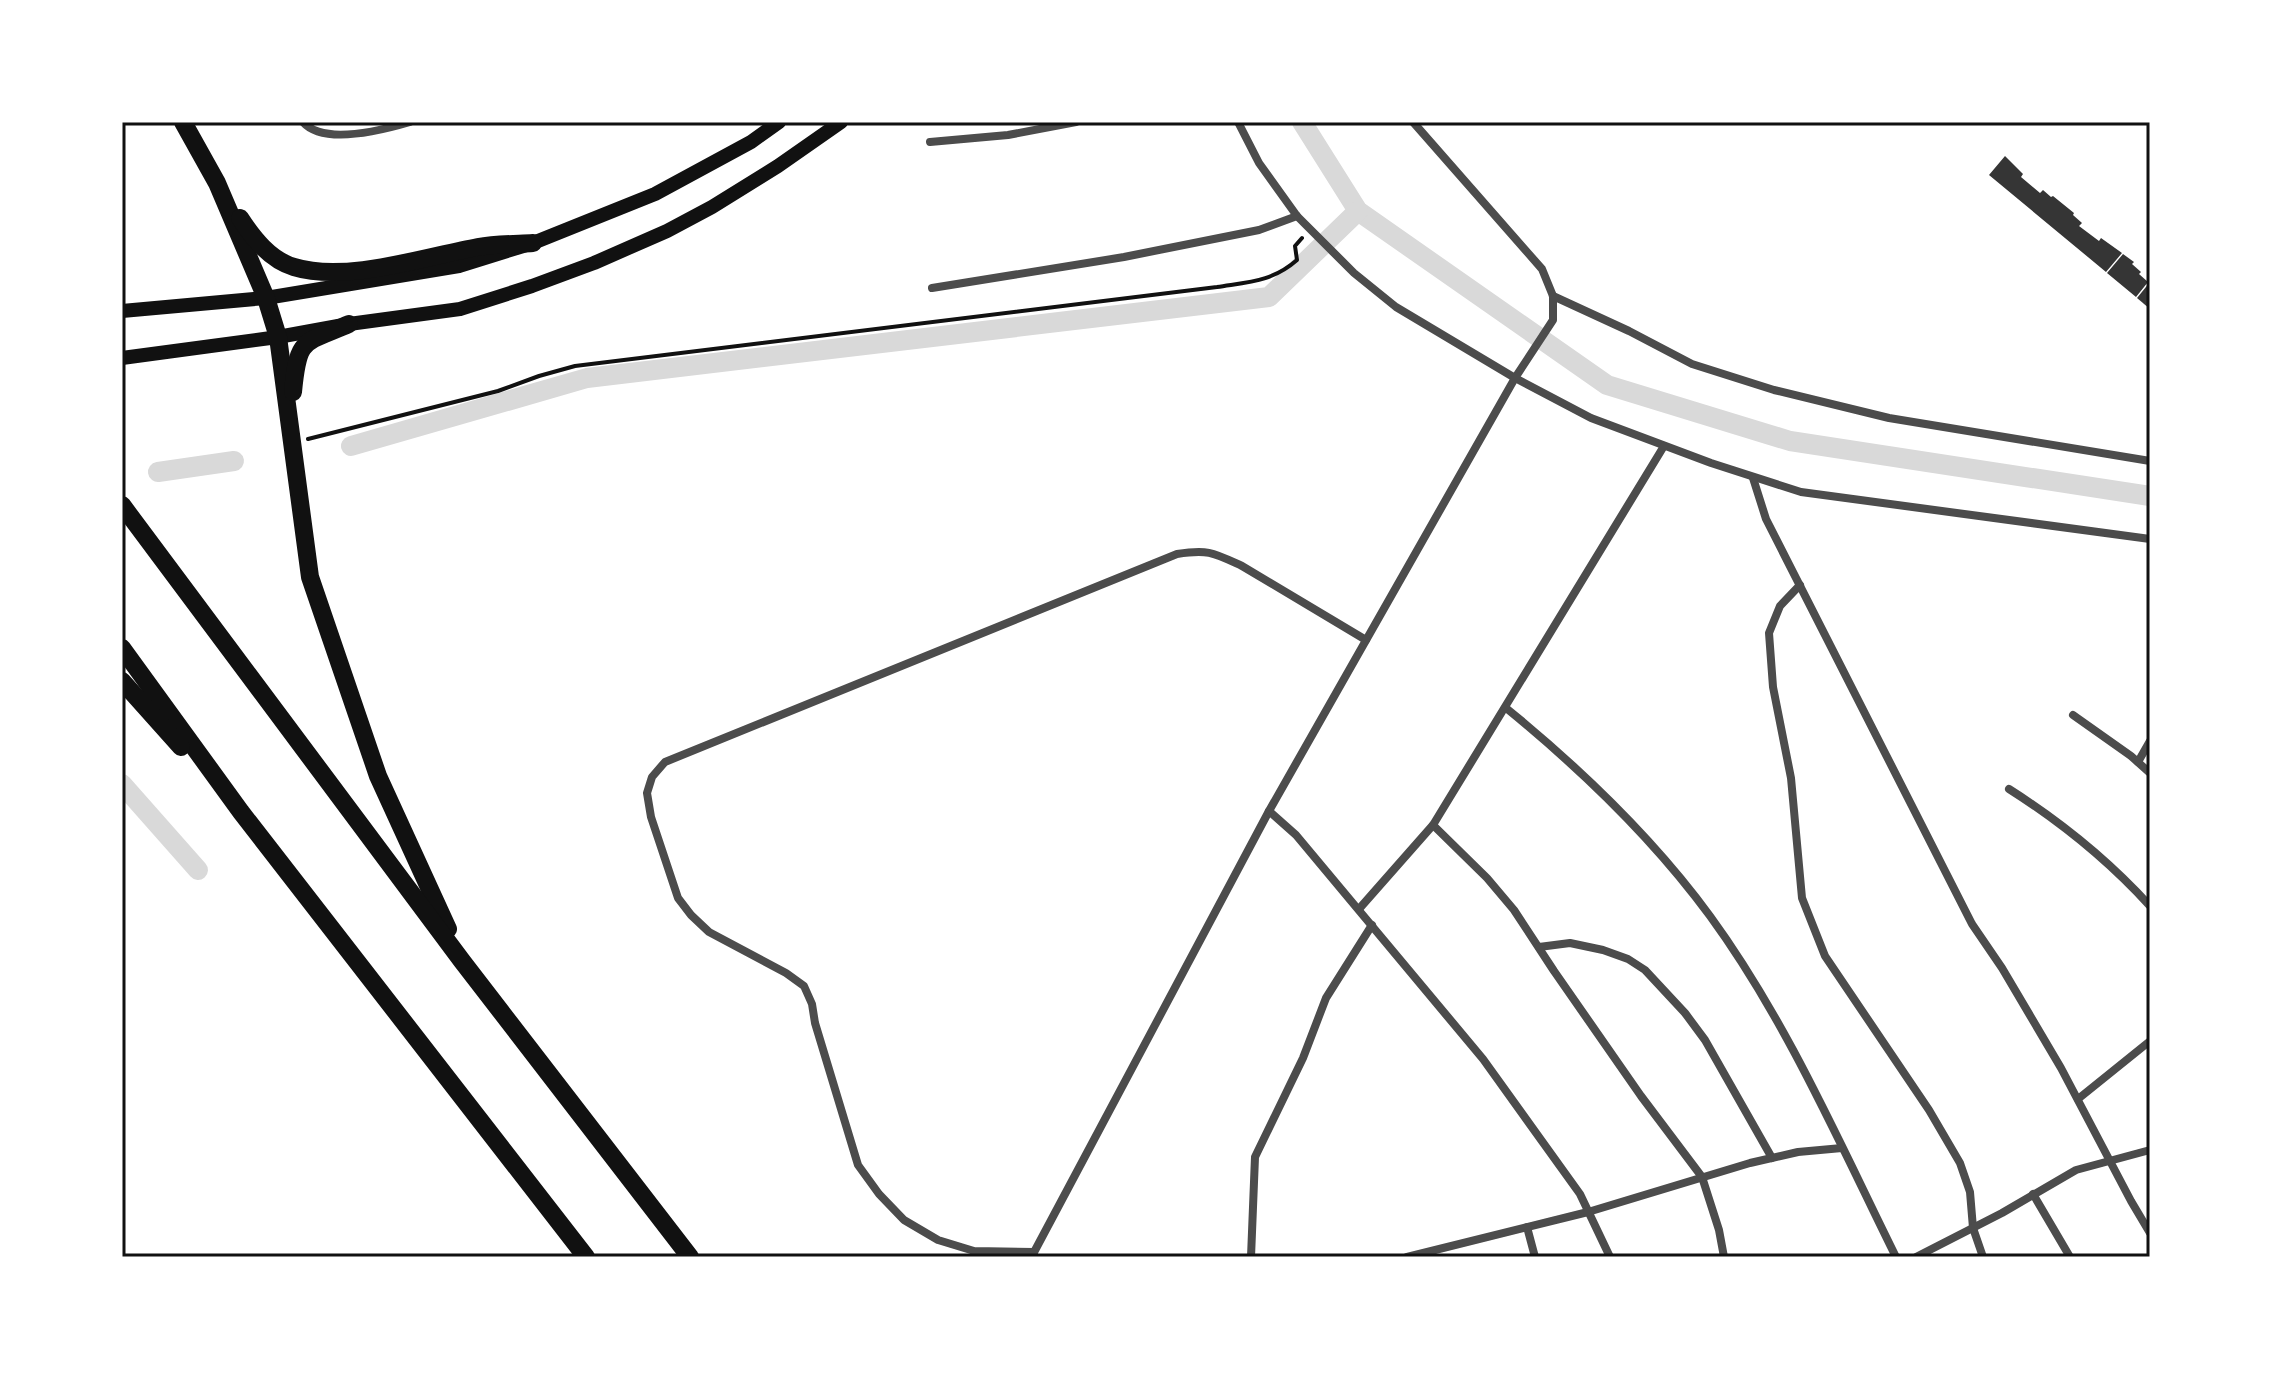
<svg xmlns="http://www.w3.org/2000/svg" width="2272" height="1379" font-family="Lato,sans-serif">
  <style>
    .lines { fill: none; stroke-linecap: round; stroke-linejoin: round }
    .canal { stroke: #d9d9d9; stroke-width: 20 }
    .building { fill: #353535 }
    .path { stroke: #111; stroke-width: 4 }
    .minor { stroke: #4c4c4c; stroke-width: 8 }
    .secondary { stroke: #111; stroke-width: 14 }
    .motorway { stroke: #111; stroke-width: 18 }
    .neatline { fill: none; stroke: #111; stroke-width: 3 }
  </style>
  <rect width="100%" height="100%" fill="#fff"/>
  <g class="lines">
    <g class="canal">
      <path d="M1302,122L1358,211L1607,385L1790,441L2150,496"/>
      <path d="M351,446L587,378L1269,297L1358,211"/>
      <path d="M158,472L234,461"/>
      <path d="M122,784L198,870"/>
    </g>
  </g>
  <g class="building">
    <path d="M2005,156L2023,174L2021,177L2040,193L2043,190L2051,197L2053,196L2074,213L2073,215L2082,223L2079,226L2099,241L2101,238L2122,253L2106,272L1989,175Z"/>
    <path d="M2123,254L2134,262L2132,264L2141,272L2139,274L2148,282L2136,297L2107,273Z"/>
    <path d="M2150,282V309L2137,298Z"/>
  </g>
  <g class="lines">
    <path class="path" d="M308,439L498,391L539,376L575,366L1217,287C1248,282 1272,282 1297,260L1295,246L1302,238"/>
    <g class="minor">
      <path d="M303,122C324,146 383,130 410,122"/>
      <path d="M1238,122L1259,163L1297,216L1354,273L1396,307L1515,378L1591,418L1711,463L1801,492L2150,539"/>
      <path d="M930,142L1008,135L1076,122"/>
      <path d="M932,288L1124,257L1259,230L1297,216"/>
      <path d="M1553,296L1629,331L1692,364L1774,390L1889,418L2150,461"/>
      <path d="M1753,478L1766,519L1972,924L2002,968L2061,1068L2131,1201L2150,1233"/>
      <path d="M1800,585L1780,606L1769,633L1773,687L1791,778L1802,898L1825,956L1929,1110L1960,1163L1970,1192L1973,1228L1983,1257"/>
      <path d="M1506,708C1582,770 1652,837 1710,916C1786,1020 1839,1142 1896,1257"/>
      <path d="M2073,715L2131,756L2150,773"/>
      <path d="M2138,762L2150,741"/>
      <path d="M2009,789C2061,822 2109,861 2150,906"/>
      <path d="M1269,811L1296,835L1483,1059L1580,1194L1610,1257"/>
      <path d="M1433,825L1487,878L1514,910L1554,971L1641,1096L1702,1177L1719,1230L1724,1257"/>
      <path d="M1359,909L1433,825L1664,446"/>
      <path d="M1539,947L1570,943L1603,950L1628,959L1645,970L1685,1013L1705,1040L1772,1158"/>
      <path d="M2078,1099L2150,1041"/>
      <path d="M2033,1194L2070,1257"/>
      <path d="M1527,1227L1535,1257"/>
      <path d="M1034,1252L974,1251L938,1240L904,1220L879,1194L858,1165L815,1023L812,1004L804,986L786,973L709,932L691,915L678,898L651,817L647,793L652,777L665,762L1177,554C1209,549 1214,553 1242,566L1366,640"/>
      <path d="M1032,1256L1269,811L1515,378L1553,320V296L1542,269L1413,122"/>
      <path d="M1251,1257L1255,1157L1303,1058L1326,998L1372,925"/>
      <path d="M1407,1257L1588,1212L1750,1163L1798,1152L1842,1148"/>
      <path d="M1916,1257L2002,1213L2076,1170L2150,1150"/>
    </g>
    <g class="secondary">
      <path d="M122,311L266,298L459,266L533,243L655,194L751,142L779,122"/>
      <path d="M122,358L278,337L349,324L460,309L532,286L594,263L667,231L712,207L778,166L841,122"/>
    </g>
    <g class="motorway">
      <path d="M183,122L217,183L266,298L278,337L310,577L378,776L448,929"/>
      <path d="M240,218C253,238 270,260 294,267C346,283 424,257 478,247C496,244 515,244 533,243"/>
      <path d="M293,392C298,338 302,344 349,324"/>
      <path d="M122,505L462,961L690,1257"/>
      <path d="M122,648L241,812L586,1257"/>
      <path d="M122,681L181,747"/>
    </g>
  </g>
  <rect width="2272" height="1379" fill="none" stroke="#ffffff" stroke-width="248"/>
  <rect x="124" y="124" width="2024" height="1131" class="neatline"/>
</svg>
